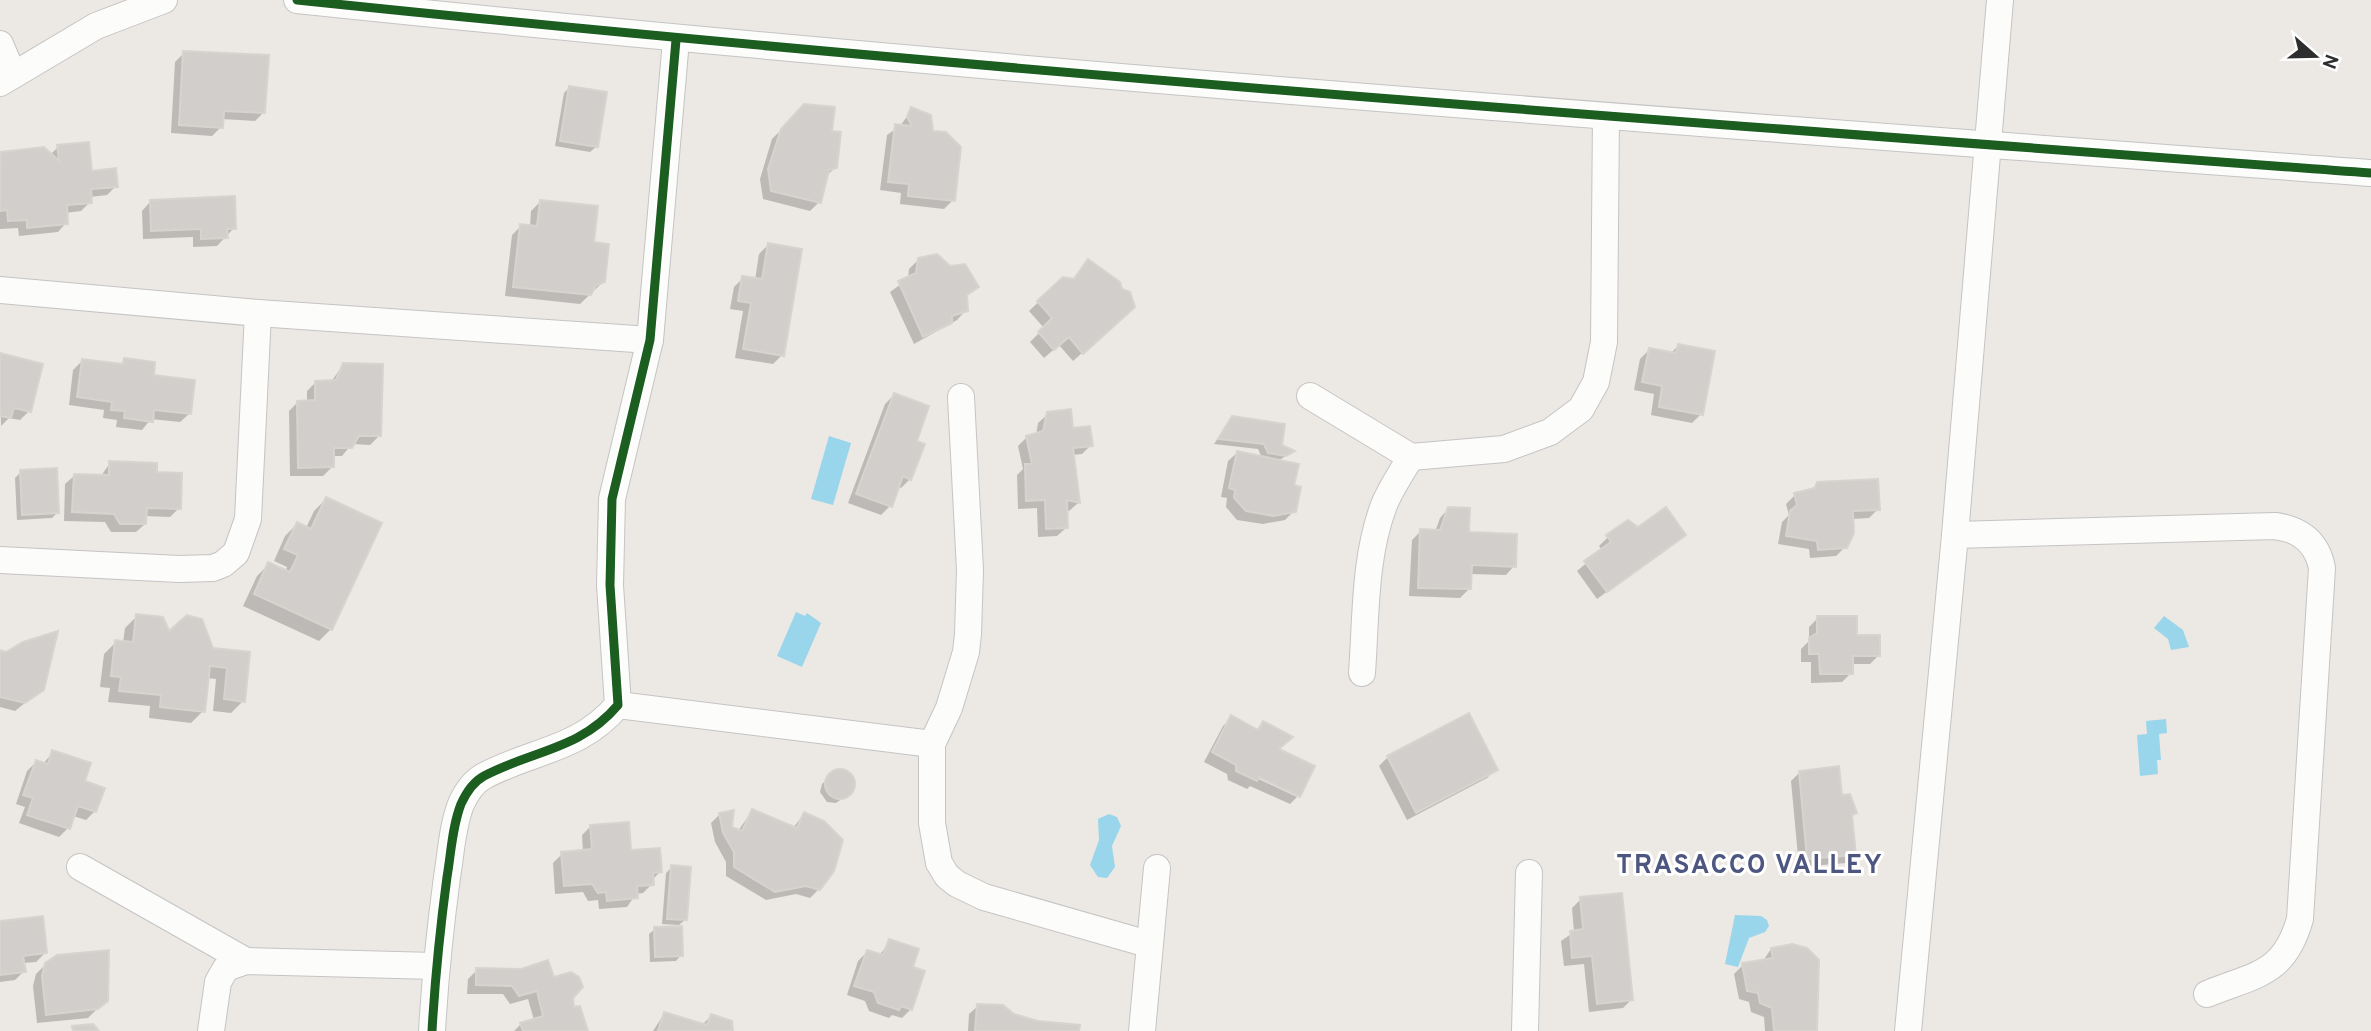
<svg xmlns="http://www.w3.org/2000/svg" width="2371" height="1031" font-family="Overpass,sans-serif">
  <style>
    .water { fill: #99d6ec }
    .shadow { fill: #0003 }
    .building { fill: #d1cecb; stroke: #d7d4d0; stroke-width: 2 }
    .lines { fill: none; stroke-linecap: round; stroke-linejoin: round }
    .minor-casing { stroke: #c5c4c5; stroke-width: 28 }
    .minor { stroke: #fcfcfb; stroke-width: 26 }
    .cycleway-casing { stroke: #fff; stroke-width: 13 }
    .cycleway { stroke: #1b5e20; stroke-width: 9 }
    .labels { text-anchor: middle; stroke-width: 6; stroke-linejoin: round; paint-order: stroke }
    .district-label { font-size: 26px; font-weight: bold; letter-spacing: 2px; fill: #4d5680; stroke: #fff }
  </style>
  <rect width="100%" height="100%" fill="#ece8e4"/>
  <g class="water">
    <path d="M829,436L851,443L833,505L811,499Z"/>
    <path d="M796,612L805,616L807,613L821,623L802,667L777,656Z"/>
    <path d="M2164,616L2183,630L2189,647L2171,650L2168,639L2154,628Z"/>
    <path d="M2166,719L2167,733L2159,734L2161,760H2157L2158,774L2140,776L2137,735L2147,734L2146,721Z"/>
    <path d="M1109,814L1117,817L1121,826L1112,846L1115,867L1107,878L1098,877L1090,865L1099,840L1098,819Z"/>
    <path d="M1735,915L1761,916L1767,920L1769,926L1765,932L1749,938L1738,967L1725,964Z"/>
  </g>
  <g class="shadow">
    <path d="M184,53L264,112L255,121L222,119L221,127L212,136L171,133L175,62Z"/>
    <path d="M570,87L596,147L590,152L555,146L564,93Z"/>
    <path d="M805,106L830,133L835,168L825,177L819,202L810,211L763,199L760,179L772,139Z"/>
    <path d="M912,110L931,133L953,200L944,209L900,204L901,193L880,190L887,135L900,126Z"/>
    <path d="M58,147L90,173L116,186L107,195L90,197V202L81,211L65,213L66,223L58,232L19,236L18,228L0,229V155H50Z"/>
    <path d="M150,202L234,228L217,246L193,247V237L143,239L142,211Z"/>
    <path d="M540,202L592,244L604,281L580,304L505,296L512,235L521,226L530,227L531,211Z"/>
    <path d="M768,245L782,355L773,364L735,358L743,311L730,309L734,287L743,278L755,280L759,254Z"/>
    <path d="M919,259L977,286L965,297L966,310L957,320L914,344L890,292L908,279L909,269Z"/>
    <path d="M1088,261L1124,316L1073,361L1059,345L1044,358L1030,342L1044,328L1029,311L1063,279L1072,280Z"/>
    <path d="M1678,346L1701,414L1692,423L1651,415L1654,394L1634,390L1640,359L1649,350L1670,354Z"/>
    <path d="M0,355L29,411L20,420L9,418L1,426Z"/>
    <path d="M125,360L189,414L180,422L151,419L142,430L116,427L117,420L103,418L104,410L69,405L73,370L82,361L119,366Z"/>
    <path d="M343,365L379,436L370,445L352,444L342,456H332V467L323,476H290L289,411L298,402H307V391L316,382H331Z"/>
    <path d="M894,395L914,442L910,479L901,488L898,486L890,506L881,515L848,503L885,404Z"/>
    <path d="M1048,414L1091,445L1082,454L1072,455L1078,503L1069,511L1066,510V528L1057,536L1038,537L1037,508L1018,509L1017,475L1023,469L1018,446L1027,437L1036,435L1038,423Z"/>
    <path d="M1232,418L1292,452L1278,461L1292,486L1294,511L1285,520L1263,524L1237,520L1226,507L1227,498L1221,497L1228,461L1237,453L1262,458L1258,449L1214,444Z"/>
    <path d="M110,463L155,474L179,508L170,517L145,516V524L136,532H111L105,522L64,521L65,484L74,476H101Z"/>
    <path d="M21,472L58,512L52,518L17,520L15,478Z"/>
    <path d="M1818,483L1878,509L1869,518L1852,519L1845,547L1836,556L1810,558L1809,549L1778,544L1782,522L1789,515L1786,504L1795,495L1810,491Z"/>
    <path d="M326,499L379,524L331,629L319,641L243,606L257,576L269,564L285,572L287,567L274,561L285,536L297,524L306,528L314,511Z"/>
    <path d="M1449,508L1467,534L1514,566L1506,575L1470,574L1469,589L1460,598L1409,596L1412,540L1421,531L1435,532L1440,518Z"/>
    <path d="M1638,529L1683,535L1597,599L1577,571L1602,550L1599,546L1608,537Z"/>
    <path d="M137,616L168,634L212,649L248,653L243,701L231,713L213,711L216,679L207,678L203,711L191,723L149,718L150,706L108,702L110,688L100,687L104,654L116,642L123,643L125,628Z"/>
    <path d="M1818,618L1856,637L1879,655L1870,664H1851V673L1842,682L1811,683V662H1801V649L1809,641V627Z"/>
    <path d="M0,652L42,689L15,711L0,707Z"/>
    <path d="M1232,718L1256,731L1263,723L1298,796L1251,772L1250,775L1297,797L1290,804L1250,786L1247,789L1228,780L1227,774L1204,762L1223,726Z"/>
    <path d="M53,752L82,782L95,811L86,820L73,816L68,828L59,837L19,823L25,807L16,804L27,771L36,762L43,764Z"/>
    <path d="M1388,757L1496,769L1487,778L1407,820L1379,766Z"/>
    <path d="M835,772H847L853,779L850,793L836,803L827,802L820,792L822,784Z"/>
    <path d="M1800,772L1840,797L1855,812L1851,817L1854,854L1846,863L1799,867L1791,781Z"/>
    <path d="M752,811L793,828L804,814L819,889L810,898L796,894L766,900L726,876V862L715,842L711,823L720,814L730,828L738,831Z"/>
    <path d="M591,826L660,872L652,880V884L643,893L636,894L627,907L599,909L598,900L588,901L583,892L555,894L553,863L562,854L583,852L582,835Z"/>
    <path d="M672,867L685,920L679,925L662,924L666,873Z"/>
    <path d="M1581,899L1632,999L1623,1008L1589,1012L1584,964L1564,966L1561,941L1574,932L1572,908Z"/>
    <path d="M0,923L45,953L36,962L23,963L24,971L15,980L0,982Z"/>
    <path d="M655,929L681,955L676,961L650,962L649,934Z"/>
    <path d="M890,941L910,968L911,1009L902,1018L892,1015L889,1018L869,1011L865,1001L847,995L858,961L867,952L879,956Z"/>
    <path d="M1771,949L1815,1031H1765L1764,1017L1751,1012L1749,1002L1739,999L1734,974L1743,965L1763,961Z"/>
    <path d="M46,964L106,1000L88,1018L37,1023L33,986L36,974Z"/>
    <path d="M477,970L553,980L571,998L572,1008L586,1031H514L521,1024L534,1020L528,999L510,1004L503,994H467L468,979Z"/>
    <path d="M978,1006L1013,1015L1077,1031H968L969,1014Z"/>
    <path d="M664,1014L701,1026L711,1016L732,1031H653Z"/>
  </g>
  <g class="building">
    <path d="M183,51L269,55L265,113L224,111L223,128L179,125Z"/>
    <path d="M569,86L607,92L598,147L560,141Z"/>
    <path d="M804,104L835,107L832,131L841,132L837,168L829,170L821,203L771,191L768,169L781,129Z"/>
    <path d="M911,107L931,115L933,131L946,132L961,147L955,201L908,196L909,184L888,182L895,124L912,126L907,117Z"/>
    <path d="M89,142L92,171L116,168L118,187L91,189L92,203L67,205L68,224L27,228V220L8,221L7,210L0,211L1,152L44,147L59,161L57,145Z"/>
    <path d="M235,196L236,229H227L228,238L201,239V229L151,231L150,200Z"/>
    <path d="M540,200L598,206L594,242L609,244L605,282L596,285L591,295L513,287L520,224L537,226Z"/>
    <path d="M768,243L802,249L784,356L743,349L751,303L738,301L742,276L762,279Z"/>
    <path d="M937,254L950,266L965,264L979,287L967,295L968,311L952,316V323L923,337L898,281L916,273L918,258Z"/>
    <path d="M1088,259L1120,282L1122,289L1130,292L1135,307L1083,354L1069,337L1054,350L1038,332L1052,318L1037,301L1063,277L1074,279Z"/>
    <path d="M1678,344L1715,351L1703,415L1659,407L1662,386L1642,382L1649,348L1676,353Z"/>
    <path d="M0,353L43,364L31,412L14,408L11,418L0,416Z"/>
    <path d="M124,358L155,362L154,375L195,380L191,414L154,410L153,422L124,418L125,411L111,410L112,402L77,397L82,359L123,364Z"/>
    <path d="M343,363L383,364L381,436H359L352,448H334V467L298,468L297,401L315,400V381L336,380Z"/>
    <path d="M894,393L929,406L917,441L925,444L911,480L903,476L892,507L856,494Z"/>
    <path d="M1071,409L1073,428L1090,426L1093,446L1073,448L1080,503L1067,500L1068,528L1046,529L1045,500L1026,501L1025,464H1032L1026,436L1043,431L1047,412Z"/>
    <path d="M1232,416L1285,424L1282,445L1295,451L1286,456L1268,453L1264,444L1218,439Z"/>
    <path d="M1237,451L1299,464L1294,485L1301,487L1296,512L1273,516L1246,511L1234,498L1235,490L1229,488Z"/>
    <path d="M109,461L157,463V472L182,473L181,509L147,508L146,524H120L114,514L72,512L74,474L109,475Z"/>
    <path d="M57,468L59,513L22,515L20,470Z"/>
    <path d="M1878,479L1880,510L1853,511L1854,533L1847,548L1818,550L1817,541L1786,536L1790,511L1797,505L1794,493L1815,488L1817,482Z"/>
    <path d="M326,497L382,523L332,630L254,594L268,562L290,572L298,555L284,549L297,522L311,529Z"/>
    <path d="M1448,507L1470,508L1469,532L1517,534L1516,567L1472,565L1471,589L1418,588L1420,529L1440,530Z"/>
    <path d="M1666,507L1686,535L1607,592L1584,561L1611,542L1606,535L1628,520L1638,527Z"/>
    <path d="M136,614L163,617L169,631L187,615L202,619L213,648L250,652L245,702L224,699L227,668L210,666L205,712L160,707L161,695L119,691L121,677L111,676L115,640L133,642Z"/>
    <path d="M1817,616H1857V635H1880V656H1853V674H1820L1819,654H1809V638L1817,633Z"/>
    <path d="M58,631L44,690L25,703L0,697V650L6,652L23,642Z"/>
    <path d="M1469,713L1498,770L1416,813L1387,756Z"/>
    <path d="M1231,715L1258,730L1263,721L1293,737L1279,749L1315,766L1300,797L1259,777L1257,781L1236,771V765L1212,752Z"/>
    <path d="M52,750L91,763L85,781L105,788L96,812L78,806L70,829L27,815L33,798L23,795L36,760L48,764Z"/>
    <path d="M1839,766L1842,795L1850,794L1857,813L1852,815L1856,855L1807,859L1799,771Z"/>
    <circle cx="840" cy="784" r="15"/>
    <path d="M752,809L797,828L804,812L824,821L843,840L834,871L820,890L806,886L775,892L734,867V852L723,833L719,813L734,810L732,827L742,831Z"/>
    <path d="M629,822L631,850L660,848L662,872L653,873L654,885L637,886L638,898L607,901L606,892L598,893L592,884L564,886L561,852L592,849L590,825Z"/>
    <path d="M671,865L691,867L687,920L667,919Z"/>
    <path d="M1622,893L1633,1000L1597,1004L1592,956L1572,958L1570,931L1583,929L1580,897Z"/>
    <path d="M43,916L47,953L23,956L26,972L0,975V921Z"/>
    <path d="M682,926L683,956L655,957L654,927Z"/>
    <path d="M889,939L919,949L913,967L925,971L912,1010L901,1006L899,1010L878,1003L874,992L854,986L867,950L883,955Z"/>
    <path d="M1792,944L1807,948L1819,960L1817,1031H1774L1772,1008L1760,1003L1758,993L1747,991L1742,963L1773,958L1771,948Z"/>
    <path d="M109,950L108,1001L98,1009L46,1015L42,976L45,963L57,955Z"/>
    <path d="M548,960L554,977L571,972L579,977L583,987L573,998L574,1007L580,1006L588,1031H523L520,1023L543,1016L537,991L519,996L512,986L476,985V968L521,969Z"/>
    <path d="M977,1004L1003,1005L1014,1014L1038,1021L1080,1025L1079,1031H975Z"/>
    <path d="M664,1012L707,1025L711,1014L732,1021L733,1031H658Z"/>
    <path d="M93,1024L99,1031H73L72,1026Z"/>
  </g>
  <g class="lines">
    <g class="minor-casing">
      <g id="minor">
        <path d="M297,0C987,72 1679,122 2371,173"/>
        <path d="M0,44L13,75"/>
        <path d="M0,83L96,26L164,0"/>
        <path d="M0,290L258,313L650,340"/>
        <path d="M1310,396L1411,457L1504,449L1550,432L1581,409L1596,382L1604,342L1606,116"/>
        <path d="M961,397L970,570L968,634L966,652L949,708L932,744V823L939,863L947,876L957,884L984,897L1148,944"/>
        <path d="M1955,535L2275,526C2300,529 2317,542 2322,568L2300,919C2284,975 2256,974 2207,994"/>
        <path d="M0,560L179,569L213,568L223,564L236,553L248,519L258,313"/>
        <path d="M1362,673C1366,619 1364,557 1384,505C1391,488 1401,473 1411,457"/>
        <path d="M618,705L932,744"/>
        <path d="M80,867L246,961"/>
        <path d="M211,1031L218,982L226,968L246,961L435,966"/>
        <path d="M432,1031C435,979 440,929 447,877C451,854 452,827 461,804C466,793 473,782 484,776C533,750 580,750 618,705L610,585L612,499L650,340L676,40"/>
        <path d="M1142,1031L1157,868"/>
        <path d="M1525,1031L1529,873"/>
        <path d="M1908,1031L1955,535L2000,0"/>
      </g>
    </g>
    <use href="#minor" class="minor"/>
    <g class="cycleway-casing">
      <g id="cycleway">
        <path d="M297,0C987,72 1679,122 2371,173"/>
        <path d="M432,1031C435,979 440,929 447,877C451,854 452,827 461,804C466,793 473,782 484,776C533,750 580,750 618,705L610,585L612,499L650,340L676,40"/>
      </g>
    </g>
    <use href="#cycleway" class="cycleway"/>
  </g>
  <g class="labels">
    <g class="district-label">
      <text x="1750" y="873">TRASACCO VALLEY</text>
    </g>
  </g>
  <g transform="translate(2315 56) rotate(110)" stroke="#ffffff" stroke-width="5" paint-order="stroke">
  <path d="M0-5L12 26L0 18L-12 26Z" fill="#2e2e2e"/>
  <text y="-10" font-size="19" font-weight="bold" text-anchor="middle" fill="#2e2e2e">N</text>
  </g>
</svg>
